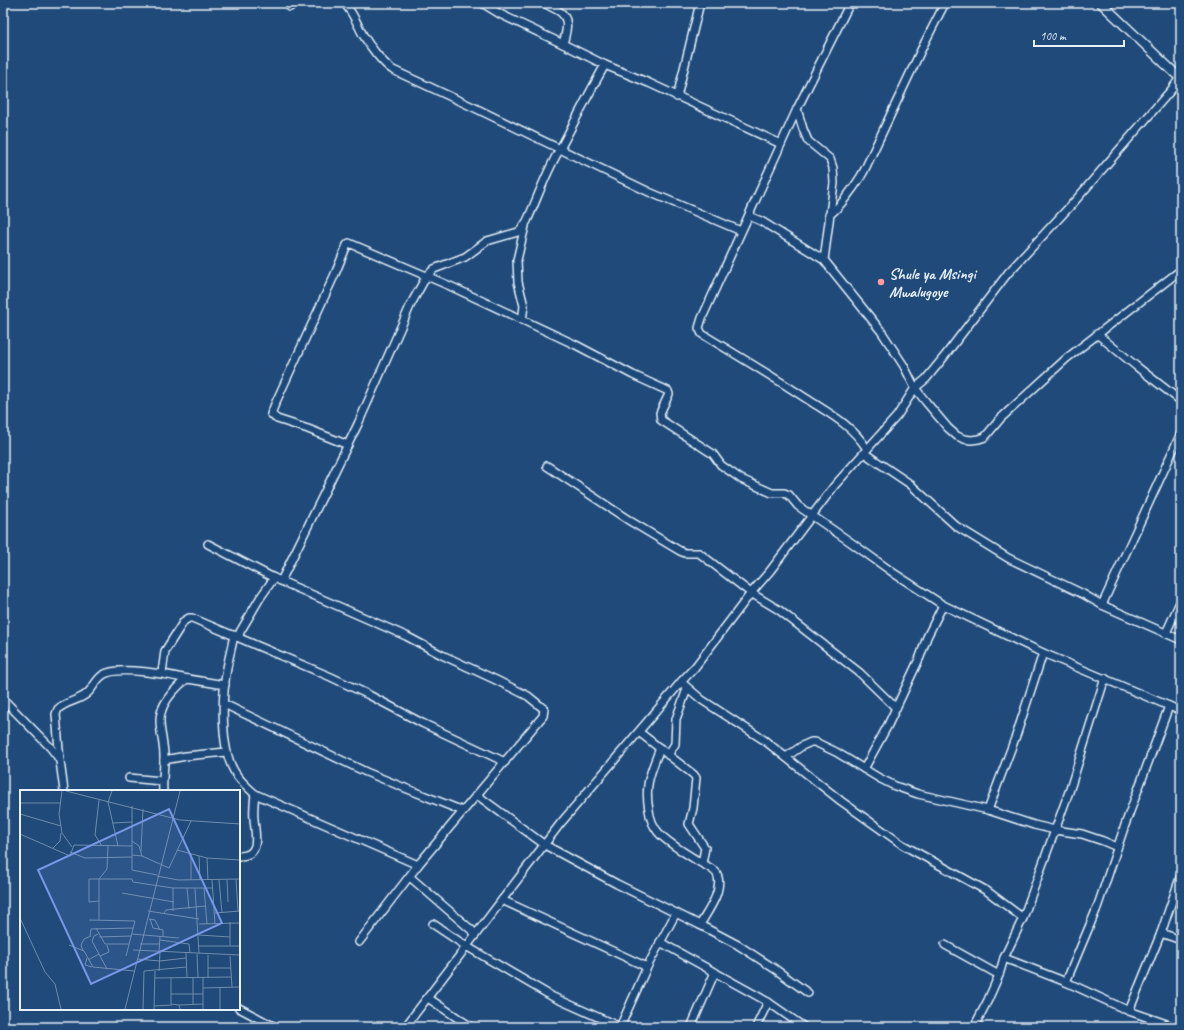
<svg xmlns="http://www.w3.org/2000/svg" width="1184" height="1030" font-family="Caveat,sans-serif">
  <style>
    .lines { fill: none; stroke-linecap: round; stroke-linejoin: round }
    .minor-casing { stroke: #e8f1f8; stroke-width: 10 }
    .tertiary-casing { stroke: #e8f1f8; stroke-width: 11 }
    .minor { stroke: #1f4a7a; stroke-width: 7 }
    .tertiary { stroke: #1f4a7a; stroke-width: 8 }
    .poi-dot { fill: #ff9aa2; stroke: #1f4a7a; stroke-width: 1.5 }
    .labels { text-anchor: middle; stroke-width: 4; stroke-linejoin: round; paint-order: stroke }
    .poi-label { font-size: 16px; font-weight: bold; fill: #e8f1f8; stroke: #1f4a7a; text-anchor: start }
    .inset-road { fill: none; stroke: #6f8dac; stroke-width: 1 }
    .view { fill: #7897e6; fill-opacity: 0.15; stroke: #7897e6; stroke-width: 2 }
    .inset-edge { fill: none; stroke: #e8f1f8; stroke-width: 2 }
  </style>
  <rect width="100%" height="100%" fill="#1f4a7a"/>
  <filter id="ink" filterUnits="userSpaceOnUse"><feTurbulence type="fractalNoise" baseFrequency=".025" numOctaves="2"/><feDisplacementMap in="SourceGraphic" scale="8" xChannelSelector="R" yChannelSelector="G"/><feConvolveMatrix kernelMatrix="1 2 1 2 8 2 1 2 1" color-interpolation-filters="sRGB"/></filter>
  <g filter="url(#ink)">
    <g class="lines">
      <g class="minor-casing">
        <g id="minor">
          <path d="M287,3L290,7"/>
          <path d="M344,3C353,12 357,24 363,35C369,45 383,64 393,70L475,108L649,192L741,231"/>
          <path d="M482,3L500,14L563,44L605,65L649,83L781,144"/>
          <path d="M544,3C549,6 554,8 559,11C571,19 566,32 563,44"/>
          <path d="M850,3L797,109L702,318L699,328L702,334C737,355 772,376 807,399C830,414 852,425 867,449"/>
          <path d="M677,97L700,3"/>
          <path d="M797,109L803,129L808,141L830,159L833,168L834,183L824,260"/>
          <path d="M829,215C839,209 858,182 864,171L923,46L945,3"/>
          <path d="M749,216L761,221L824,260L881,331L904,366L915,388L926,402L948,428L957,436L964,439L971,440L979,439L985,437L1001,418L1067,358L1181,270"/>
          <path d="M522,320L524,306L518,282L517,260L525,226"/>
          <path d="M1097,334L1136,366L1181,401"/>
          <path d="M348,445L308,429L277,419L271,414L275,404L335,274L347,245L349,243L450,286L576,345L633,375L668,391L669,394L660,413L661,420L713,454L721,465L741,479L772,493H784L789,495L798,506L849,541L895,574L943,605L1043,653L1181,711"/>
          <path d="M864,453L910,484L956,526L1008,558L1083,594L1102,605L1181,640"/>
          <path d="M547,466L630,521L680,551L685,553H699L751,593L779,610L860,673L896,708"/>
          <path d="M208,544L274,578L406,636L442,655L496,680L528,696L544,709L543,716L537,723L418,865L359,942"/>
          <path d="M281,581L358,424L411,304L426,277L434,269L465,257L487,241L518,232L521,230L527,221C538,197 546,172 560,149C575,121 589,93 605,65"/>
          <path d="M1102,605L1181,433"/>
          <path d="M1166,633L1181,600"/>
          <path d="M234,635C232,646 229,657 227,668C222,695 220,747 234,771C239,780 247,787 255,794L418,865"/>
          <path d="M239,637L240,632L260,598L274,578"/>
          <path d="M162,673L165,651L184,621L189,618H192L331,677L369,695L422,723L505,762"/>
          <path d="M681,682L702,700L764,740L841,801L903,845L987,891L1023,918"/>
          <path d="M3,699L50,747L57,756L60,761L64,791"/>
          <path d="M224,704L366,772L400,786L463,811"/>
          <path d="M639,732L694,775L696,778L693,808L689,824L705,848L702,863"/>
          <path d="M660,748C651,772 644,784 649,810C650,818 653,826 658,832C667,843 690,856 703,864C708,867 717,870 718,877C722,893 707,912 700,925"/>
          <path d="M668,755L675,744L676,719L687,689"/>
          <path d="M786,757L802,746L811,742H815L836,752L879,778L895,786L918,794L988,810L1034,825L1055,830L1082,834L1103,841L1117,847"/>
          <path d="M164,760L186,756L226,752"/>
          <path d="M60,761L56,714L58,709C65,702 77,701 85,695C93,690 95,680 103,675C117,665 171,675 188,679"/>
          <path d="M864,769L888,725L920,657L927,637L943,605"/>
          <path d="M129,778L162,781"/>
          <path d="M163,791C162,780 164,771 164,760C165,732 150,719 172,693C177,688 181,682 188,679L225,685"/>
          <path d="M477,795L545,845L617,884L700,925L738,945L775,969L808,993"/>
          <path d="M988,810L1017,733L1043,653"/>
          <path d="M239,856C262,856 255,834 254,819C253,811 254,803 255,794"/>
          <path d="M410,877L476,934"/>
          <path d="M502,900L647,967"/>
          <path d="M433,924L466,946L553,997L620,1027"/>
          <path d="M1161,933L1181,940"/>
          <path d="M660,942L768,1002L804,1027"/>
          <path d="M945,945L999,975"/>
          <path d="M1004,958L1066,982L1129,1011L1175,1027"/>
          <path d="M1066,982L1097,908L1125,825L1169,706"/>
          <path d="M428,998L471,1027"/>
          <path d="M239,1008L275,1027"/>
          <path d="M1129,1011L1161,933L1181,875"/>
          <path d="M405,1027L560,824L681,682L695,667L751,593L770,571L835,485L897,416L915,388L926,379L944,357L1008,273L1074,202L1172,89L1181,76"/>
          <path d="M620,1027L647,967L676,913"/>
          <path d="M691,1027L715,972"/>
          <path d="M756,1027L768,1002"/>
          <path d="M974,1027L988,1000L999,975L1004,958L1023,918L1070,789L1105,678"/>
        </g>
      </g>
      <g class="tertiary-casing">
        <path id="tertiary" d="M1101,3L1181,79"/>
      </g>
      <use href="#minor" class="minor"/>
      <use href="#tertiary" class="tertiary"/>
    </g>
  </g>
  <circle class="poi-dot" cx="881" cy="282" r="4"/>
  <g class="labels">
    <g class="poi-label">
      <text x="889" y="279">Shule ya Msingi<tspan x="889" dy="18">Mwalugoye</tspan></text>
    </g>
  </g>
  <g transform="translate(20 790)">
    <rect width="220" height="220" fill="#1f4a7a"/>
    <path class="inset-road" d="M42,1L39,24L42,43L52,57M46,1L160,30L220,34M92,1L88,12L98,56M79,10L75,45L82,56M0,13H41M112,16V80L137,85M0,24L41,36M93,33L112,32M0,44L50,66L54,55L112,56M112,51L119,56L122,66M33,58L40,51L41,43M157,60L187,68L220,70M121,61L123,19M50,62L65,68L112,67M171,64V90M112,65L122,66L149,78L171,31M179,66L180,90M187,68L188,90M137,86L158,90L220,89M216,89L218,121M192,90L195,134M199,90L202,123M207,90L208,112M167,98L169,119M175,98L179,164M184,98L187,134M102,103L154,112M79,111L69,112V89H112L113,92L153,98H193M128,121L179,129M153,121V98M144,123L146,120L185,116M195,123L220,121M0,128L25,182L35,194L41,219M129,129L135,130L140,140M130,129L133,138L143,140V146M69,130L115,131L106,166M79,130V89L87,79L88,56M210,132V156M179,134L220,133M76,138L85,154H109M78,144L74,146L72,151L87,179M112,144L159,148M179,145L210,147M70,146L71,139L113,138M79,147L111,146M140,150L169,154L170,163M120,154H139M49,155L64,161L73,177L114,181M179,156H220M113,160L220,165M63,161L61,155L64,149L71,146M139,162L140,146M166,163L167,187M177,164L178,187M188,165V187M80,166L89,162L87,155M210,166L212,197M67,168L65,175L72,177M117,169L140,171L166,168M68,170L79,164M188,178H211M139,181L140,162M173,187V214M183,187V219M135,188L211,187M151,188V214L159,215L160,219M200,197V219M183,198L220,197M151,204H183M159,215L183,214M134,216L152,215M105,219L160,1M123,219L124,181L166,177M134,219L135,181"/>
    <path class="view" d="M149,19L202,133L71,194L18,80Z"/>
    <rect width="220" height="220" class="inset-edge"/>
  </g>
  <rect width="1184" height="1030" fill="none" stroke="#1f4a7a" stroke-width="16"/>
  <rect x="8" y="8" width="1168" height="1014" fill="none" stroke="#e8f1f8" stroke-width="1.5" filter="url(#ink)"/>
  <path d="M1034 40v6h90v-6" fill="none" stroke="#e8f1f8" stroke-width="2"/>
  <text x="1040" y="40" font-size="12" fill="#e8f1f8" stroke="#1f4a7a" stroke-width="3" paint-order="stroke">100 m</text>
</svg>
